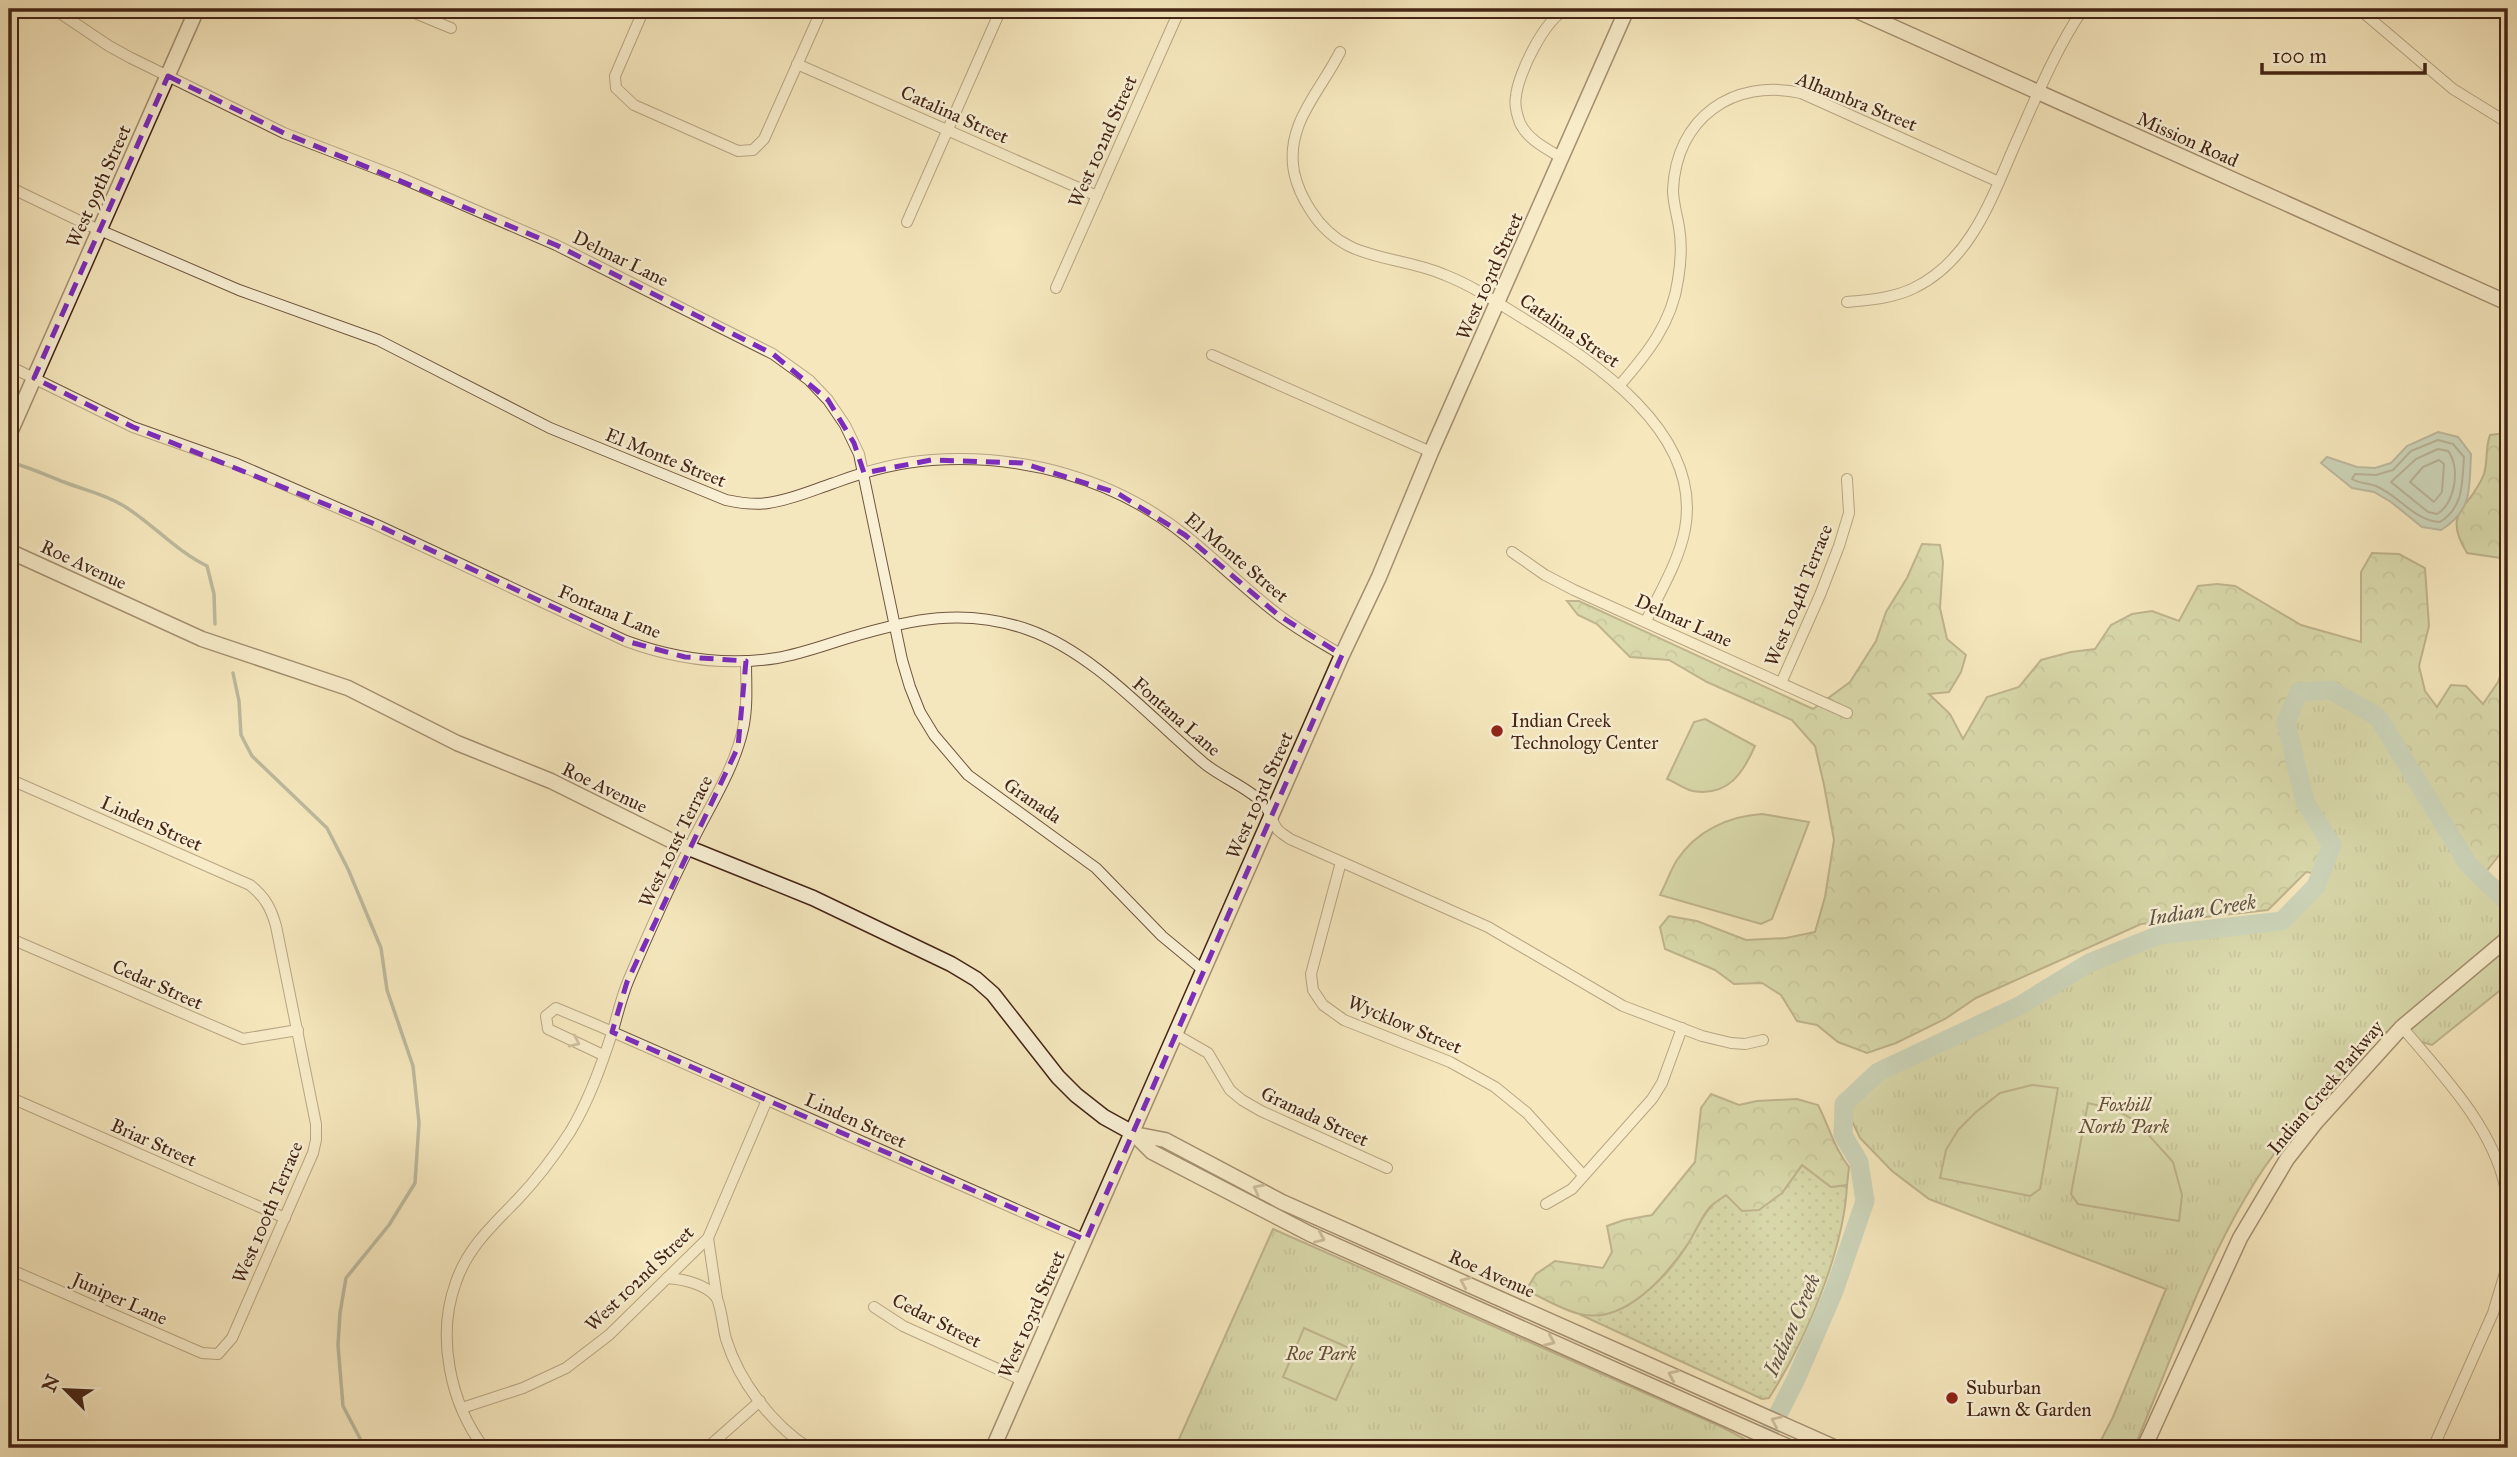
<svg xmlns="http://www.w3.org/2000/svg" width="2517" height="1457" font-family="'IM FELL Great Primer',serif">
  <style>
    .grass { fill: url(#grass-dots); stroke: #7e7654; stroke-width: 2 }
    .forest { fill: url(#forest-crowns); stroke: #7e7654; stroke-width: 2 }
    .park { fill: url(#park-tufts); stroke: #7e7654; stroke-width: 2 }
    .garden { fill: #b7c794; stroke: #7e7654; stroke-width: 2 }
    .water { fill: #9cbfb5; stroke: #798175; stroke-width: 2 }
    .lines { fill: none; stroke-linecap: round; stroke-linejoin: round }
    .shore { stroke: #707265; stroke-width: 2 }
    .stream { stroke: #798175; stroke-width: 3.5 }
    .river { stroke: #9cbfb5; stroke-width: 19 }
    .street-casing { stroke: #70563f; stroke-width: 12 }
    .secondary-casing { stroke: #442515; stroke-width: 17 }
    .street { stroke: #f8efd4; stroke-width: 10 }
    .secondary { stroke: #f8efd4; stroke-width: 14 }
    .oneway { stroke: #9e8a74 }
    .marked { fill: none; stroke: #7b2cbf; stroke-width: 5; stroke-dasharray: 14 9; stroke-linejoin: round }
    .poi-dot { fill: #8f2418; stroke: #f8efd4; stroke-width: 2.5 }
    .labels { text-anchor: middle; stroke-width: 5; stroke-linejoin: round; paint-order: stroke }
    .street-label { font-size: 19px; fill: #442515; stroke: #f8efd4 }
    .poi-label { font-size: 19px; fill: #442515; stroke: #f8efd4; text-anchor: start }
    .park-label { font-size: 19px; font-style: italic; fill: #614e35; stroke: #f8efd4 }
    .water-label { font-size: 21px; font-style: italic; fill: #5e5345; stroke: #f8efd4 }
  </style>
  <defs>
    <pattern id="grass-dots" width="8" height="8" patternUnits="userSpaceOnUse" patternTransform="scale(1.75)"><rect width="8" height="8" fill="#b7c794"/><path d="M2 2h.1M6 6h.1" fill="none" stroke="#96a178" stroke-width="1.8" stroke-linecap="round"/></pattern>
    <pattern id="forest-crowns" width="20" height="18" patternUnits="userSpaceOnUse" patternTransform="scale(1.75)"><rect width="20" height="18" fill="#b7c794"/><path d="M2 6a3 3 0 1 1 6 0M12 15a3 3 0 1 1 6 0" fill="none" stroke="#96a178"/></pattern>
    <pattern id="park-tufts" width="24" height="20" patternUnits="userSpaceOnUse" patternTransform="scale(1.75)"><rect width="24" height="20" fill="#b7c794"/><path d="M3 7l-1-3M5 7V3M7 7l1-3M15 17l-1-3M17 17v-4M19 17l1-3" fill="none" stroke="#96a178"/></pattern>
  </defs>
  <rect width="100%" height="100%" fill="#f5e7bd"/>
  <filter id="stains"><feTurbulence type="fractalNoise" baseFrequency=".00286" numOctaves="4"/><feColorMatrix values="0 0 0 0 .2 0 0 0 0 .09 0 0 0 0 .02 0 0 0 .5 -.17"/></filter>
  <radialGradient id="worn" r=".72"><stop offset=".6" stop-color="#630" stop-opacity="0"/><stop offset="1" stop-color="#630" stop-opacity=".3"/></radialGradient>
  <path class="grass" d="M1802,1165L1831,1187L1847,1185C1844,1251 1805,1342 1769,1398L1762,1399L1579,1314C1627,1319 1667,1279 1690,1240C1699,1225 1709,1201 1727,1195C1741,1191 1767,1194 1782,1193Z"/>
  <g class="forest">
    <path d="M2506,433L2508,436V559L2467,553C2441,510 2470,510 2484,474C2488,462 2485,448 2490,435Z"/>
    <path d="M1922,544L1940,545L1943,562L1940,608L1947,639L1966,655L1961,672L1949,692L1929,694L1950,714L1963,739L1987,697L2019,687L2041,660L2071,652L2095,649L2111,625L2132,614L2152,611L2179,621L2198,586L2217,584L2235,586L2301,625L2361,642V572L2372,553L2399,554L2425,568L2429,626L2419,666L2425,691L2437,707L2451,685L2466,686L2483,704L2498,682L2508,654V838L2500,854L2466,897L2306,872L2268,910L2141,924L1976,998L1945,1019L1896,1043L1867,1053L1838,1042L1817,1025L1797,1021L1781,995L1762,983L1734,984L1715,970L1665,949L1660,927L1669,916L1697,921L1746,940L1786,938L1815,932L1825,897L1834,840L1824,785L1815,746L1792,720L1707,682L1669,660L1630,657L1597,624L1578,615L1567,601H1579L1813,709L1850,682L1876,641L1886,612L1907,578Z"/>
    <path d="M1711,1094L1739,1105L1757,1101L1797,1099L1818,1105C1829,1126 1834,1148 1849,1167L1847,1185L1831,1187L1802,1165L1782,1193L1759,1210L1742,1211L1726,1195C1721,1199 1713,1203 1709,1208C1700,1219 1695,1233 1687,1245C1665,1277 1624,1325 1580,1314C1562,1310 1543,1298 1526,1290L1536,1274L1555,1261L1603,1268L1612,1252L1607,1226L1624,1220L1652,1215L1695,1162L1701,1108Z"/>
  </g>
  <g class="park">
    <path d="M2331,690L2378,717L2468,864L2508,903V984L2432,1045L2382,1031C2341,1074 2298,1119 2264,1168C2207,1253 2174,1354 2134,1448H2097L2113,1417L2166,1289L1929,1199L1892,1171L1860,1138L1844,1104L1879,1072L2019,1006L2089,963L2159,935L2282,921L2316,886L2332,845L2305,802L2286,722L2299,692Z"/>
    <path d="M1273,1229L1722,1427L1754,1444L1751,1448H1175Z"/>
  </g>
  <g class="garden">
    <path d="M1705,719L1755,746C1743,773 1728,797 1693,791C1684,789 1675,782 1667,779L1694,722Z"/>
    <path d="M1762,814L1809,822L1772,919L1761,924L1660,895C1666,884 1670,871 1677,860C1696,831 1729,816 1762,814Z"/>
    <path d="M2032,1085L2058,1088L2040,1189L2030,1196L1940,1178L1946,1150L1958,1130L1976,1112L2000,1093Z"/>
    <path d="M2088,1103L2116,1110L2136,1121L2173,1162L2182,1195L2179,1221L2078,1204L2071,1194Z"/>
    <path d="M1304,1328L1358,1352L1336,1400L1283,1377Z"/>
  </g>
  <path class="water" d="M2438,432L2458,437L2471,454C2469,489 2473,510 2441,530L2422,527L2391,502L2374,492L2352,488L2321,463L2327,457L2357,467L2375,468L2391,463L2407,446Z"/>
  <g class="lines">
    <g class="shore">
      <path d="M2438,440L2453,444L2464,457C2462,483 2464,507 2440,522C2415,521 2400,497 2378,487C2370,483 2360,484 2352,479L2355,474L2376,475L2393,470L2411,451Z"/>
      <path d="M2438,449L2448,451C2461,467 2455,504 2437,514L2428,512L2391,482L2416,459Z"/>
      <path d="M2439,460L2444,464L2442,492L2434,502L2410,482L2423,467Z"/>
    </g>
    <g class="stream">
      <path d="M13,463C31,468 46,475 64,482C84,490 105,494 124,506C153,524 176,551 207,566L214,594L215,624"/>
      <path d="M233,673L239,701L241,735L252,756L327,828L348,869L381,948L387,990L413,1066L419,1123L415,1183L389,1225L346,1278L340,1313L338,1345L343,1406L365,1448"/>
    </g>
    <path class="river" d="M1761,1448L1796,1379L1834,1291L1865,1201L1859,1162L1843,1135L1844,1104L1878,1072L2019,1006L2089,963L2159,935L2282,921L2316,886L2332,845L2305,802L2286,722L2299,692L2331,690L2378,717L2468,864L2508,903"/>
    <g class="street-casing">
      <g id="street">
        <path d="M54,9L109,46L131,58L284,133L401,178L556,245L773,354L809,380L828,400L845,425L859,454L902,660L910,687L920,712L934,735L968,775L1096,868L1162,936L1203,970"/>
        <path d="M405,9L451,28"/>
        <path d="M644,9L615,76L616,88L634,105L738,151L753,150L764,139L822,9"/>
        <path d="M1605,9L1624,15"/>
        <path d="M2359,9L2453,89L2508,123"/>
        <path d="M1340,52C1320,92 1285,124 1294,172C1297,186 1303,199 1311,211C1345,264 1394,253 1445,275C1473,286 1498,303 1524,319C1593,361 1703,432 1685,529C1679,561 1660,592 1646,621"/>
        <path d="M797,64L1097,196"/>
        <path d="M1562,158C1547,149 1528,140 1520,123C1517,115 1514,105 1516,96C1518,74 1545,18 1567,9"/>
        <path d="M9,187L88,225L239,290L378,340L550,428L726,500C740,503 754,505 768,503C791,500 813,490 834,483C866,471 899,462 932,460C1023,454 1114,478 1186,536C1216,560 1244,588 1275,612C1296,629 1319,641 1342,655"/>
        <path d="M907,222L1001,9"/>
        <path d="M1056,288L1180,9"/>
        <path d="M1847,302C1869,300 1894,298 1914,288C1970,261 1991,200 2014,147C2035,100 2054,52 2083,9"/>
        <path d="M1212,355L1431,452"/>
        <path d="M9,366L133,427L237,464L377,525L626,641C675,659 726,666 777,658C801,654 825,645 848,638C911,619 965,607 1029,630C1096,654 1151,719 1205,764C1223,778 1246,787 1262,802C1270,809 1271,822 1278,830C1281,833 1286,836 1290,839L1488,927L1623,1006L1702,1036L1731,1043L1745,1044L1763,1040"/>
        <path d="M1619,386C1647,354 1672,323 1678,280C1681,262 1682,244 1679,227C1677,215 1673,202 1673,190C1676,118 1733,78 1801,93L1999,182"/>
        <path d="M1512,552L1545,575L1574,590L1847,713"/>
        <path d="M1781,683L1820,595L1839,546L1849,513L1847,479"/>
        <path d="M9,779L250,885C265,897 271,908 276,926L316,1124V1140L313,1153L232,1338L218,1354L202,1353L9,1269"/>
        <path d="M1341,862L1311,974L1313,990L1323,1005L1344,1020L1450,1062L1495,1087L1527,1113L1583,1175"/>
        <path d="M9,938L243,1039L298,1030"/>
        <path d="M2402,1027C2441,1074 2491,1124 2505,1186C2508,1196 2507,1208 2508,1218"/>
        <path d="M1175,1034L1208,1053L1230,1090L1242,1100L1261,1111L1387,1168"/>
        <path d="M603,1055L548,1029L546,1016L556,1008L599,1026L1086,1240"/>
        <path d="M9,1097L285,1218"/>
        <path d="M1546,1204L1572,1189L1652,1099L1662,1083L1682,1028"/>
        <path d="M708,1238L717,1298"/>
        <path d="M667,1278C682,1279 706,1284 716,1297C721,1304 723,1329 726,1339C739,1381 772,1425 809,1448"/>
        <path d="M874,1307L903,1326L1022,1380"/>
        <path d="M462,1408L523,1388L566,1368L609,1335L708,1238L767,1100"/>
        <path d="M484,1448C450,1403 436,1336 456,1282C468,1247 493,1225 518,1199C538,1178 555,1155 570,1132C589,1101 602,1064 613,1030C618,1013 622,995 629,979C649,932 670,885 693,840C711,804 734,769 743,729C748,707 746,683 746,661"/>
        <path d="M707,1448L760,1401"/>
        <path d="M2433,1448L2493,1313L2508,1263"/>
      </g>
    </g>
    <g class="secondary-casing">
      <g id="secondary">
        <path d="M1853,9L2508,303"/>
        <path d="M9,435L197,9"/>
        <path d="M9,551L202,639L348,688L457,743L551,781L674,842L813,898L951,964L976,979L993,994L1058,1077L1076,1095L1104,1117L1133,1133L1152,1152L1310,1234L1791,1448"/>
        <path d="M1134,1134L1165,1140L1282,1202L1836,1448"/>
        <path d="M993,1448L1342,655L1379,577L1431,452L1627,9"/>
        <path d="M2144,1448L2240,1238L2287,1159L2316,1122L2402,1027L2508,938"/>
      </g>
    </g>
    <use href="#street" class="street"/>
    <use href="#secondary" class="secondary"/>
  </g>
  <defs><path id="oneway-chevron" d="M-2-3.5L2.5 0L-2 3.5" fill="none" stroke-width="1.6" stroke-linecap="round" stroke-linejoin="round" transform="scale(1.75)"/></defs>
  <g class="oneway">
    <use href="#oneway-chevron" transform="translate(575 1042) rotate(25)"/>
    <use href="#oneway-chevron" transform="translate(1258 1189) rotate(-152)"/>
    <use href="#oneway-chevron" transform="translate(1320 1238) rotate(24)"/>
    <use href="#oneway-chevron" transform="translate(1465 1282) rotate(-156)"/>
    <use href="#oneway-chevron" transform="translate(1550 1341) rotate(24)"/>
    <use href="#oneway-chevron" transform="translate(1673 1375) rotate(-156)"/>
    <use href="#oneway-chevron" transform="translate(1776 1421) rotate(-155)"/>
  </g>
  <path d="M0 0H2517V1457H0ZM168,76L284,133L556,245L773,354L828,400L854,443L864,473L931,460L1022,463L1117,493L1185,535L1277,614L1342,655L1086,1240L612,1032L627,982L738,747L746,661L685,657L626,641L377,525L133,427L34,378Z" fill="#f5e7bd" fill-opacity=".55" fill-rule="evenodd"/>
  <path class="marked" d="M168,76L284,133L556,245L773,354L828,400L854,443L864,473L931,460L1022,463L1117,493L1185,535L1277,614L1342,655L1086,1240L612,1032L627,982L738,747L746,661L685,657L626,641L377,525L133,427L34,378Z"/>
  <g class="poi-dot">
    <circle cx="1497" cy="731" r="7"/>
    <circle cx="1952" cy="1398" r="7"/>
  </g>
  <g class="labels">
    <g class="street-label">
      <text transform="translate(1857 101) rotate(22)" y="7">Alhambra Street</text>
      <text transform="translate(955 114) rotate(24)" y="7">Catalina Street</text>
      <text transform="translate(2188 139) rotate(24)" y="7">Mission Road</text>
      <text transform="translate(1102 141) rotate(-66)" y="7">West 102nd Street</text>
      <text transform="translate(98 186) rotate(-66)" y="7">West 99th Street</text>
      <text transform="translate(621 258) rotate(26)" y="7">Delmar Lane</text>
      <text transform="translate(1489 276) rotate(-66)" y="7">West 103rd Street</text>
      <text transform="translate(1570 330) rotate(34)" y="7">Catalina Street</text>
      <text transform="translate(666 457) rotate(22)" y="7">El Monte Street</text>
      <text transform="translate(1237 557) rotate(40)" y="7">El Monte Street</text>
      <text transform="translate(84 564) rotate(25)" y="7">Roe Avenue</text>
      <text transform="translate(1798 595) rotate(-68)" y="7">West 104th Terrace</text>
      <text transform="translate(610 611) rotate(23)" y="7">Fontana Lane</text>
      <text transform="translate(1684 620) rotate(24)" y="7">Delmar Lane</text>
      <text transform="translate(1177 716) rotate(41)" y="7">Fontana Lane</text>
      <text transform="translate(605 787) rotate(26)" y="7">Roe Avenue</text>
      <text transform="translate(1259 795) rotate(-66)" y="7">West 103rd Street</text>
      <text transform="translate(1033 800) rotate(34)" y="7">Granada</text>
      <text transform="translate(152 823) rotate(24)" y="7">Linden Street</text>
      <text transform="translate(675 841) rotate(-64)" y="7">West 101st Terrace</text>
      <text transform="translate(158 984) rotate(24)" y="7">Cedar Street</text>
      <text transform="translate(1405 1024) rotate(23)" y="7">Wycklow Street</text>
      <text transform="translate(2325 1087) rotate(-50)" y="7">Indian Creek Parkway</text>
      <text transform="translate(1315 1116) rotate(25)" y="7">Granada Street</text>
      <text transform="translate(856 1120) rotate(24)" y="7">Linden Street</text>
      <text transform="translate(154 1142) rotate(24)" y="7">Briar Street</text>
      <text transform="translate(267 1212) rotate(-67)" y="7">West 100th Terrace</text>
      <text transform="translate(1492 1273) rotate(24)" y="7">Roe Avenue</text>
      <text transform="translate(639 1278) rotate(-44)" y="7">West 102nd Street</text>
      <text transform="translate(120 1298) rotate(24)" y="7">Juniper Lane</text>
      <text transform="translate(1031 1314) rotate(-66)" y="7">West 103rd Street</text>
      <text transform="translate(937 1320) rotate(27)" y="7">Cedar Street</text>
    </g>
    <g class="poi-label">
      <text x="1511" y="727">Indian Creek<tspan x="1511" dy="22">Technology Center</tspan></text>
      <text x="1966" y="1394">Suburban<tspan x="1966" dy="22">Lawn &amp; Garden</tspan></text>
    </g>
    <g class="park-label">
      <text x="2124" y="1111">Foxhill<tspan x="2124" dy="22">North Park</tspan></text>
      <text x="1321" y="1360">Roe Park</text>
    </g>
    <g class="water-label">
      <text transform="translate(2202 910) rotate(-9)" y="7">Indian Creek</text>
      <text transform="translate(1792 1325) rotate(-66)" y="7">Indian Creek</text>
    </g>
  </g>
  <rect width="2517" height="1457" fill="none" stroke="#f5e7bd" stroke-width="35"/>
  <rect x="10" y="10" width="2496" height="1436" fill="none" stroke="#442515" stroke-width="3.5"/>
  <rect x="18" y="18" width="2482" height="1422" fill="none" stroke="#442515" stroke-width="2"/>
  <g transform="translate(66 1390) rotate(294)" stroke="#f8efd4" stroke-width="5" paint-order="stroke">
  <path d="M0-5L12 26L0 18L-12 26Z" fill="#442515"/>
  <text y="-10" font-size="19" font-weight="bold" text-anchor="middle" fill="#442515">N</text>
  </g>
  <path d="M2262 63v10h163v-10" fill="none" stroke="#442515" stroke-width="3.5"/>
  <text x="2272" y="63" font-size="21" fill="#442515" stroke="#f8efd4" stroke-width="5" paint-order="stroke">100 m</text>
  <rect width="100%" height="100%" filter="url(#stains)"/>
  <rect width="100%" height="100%" fill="url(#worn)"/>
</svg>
